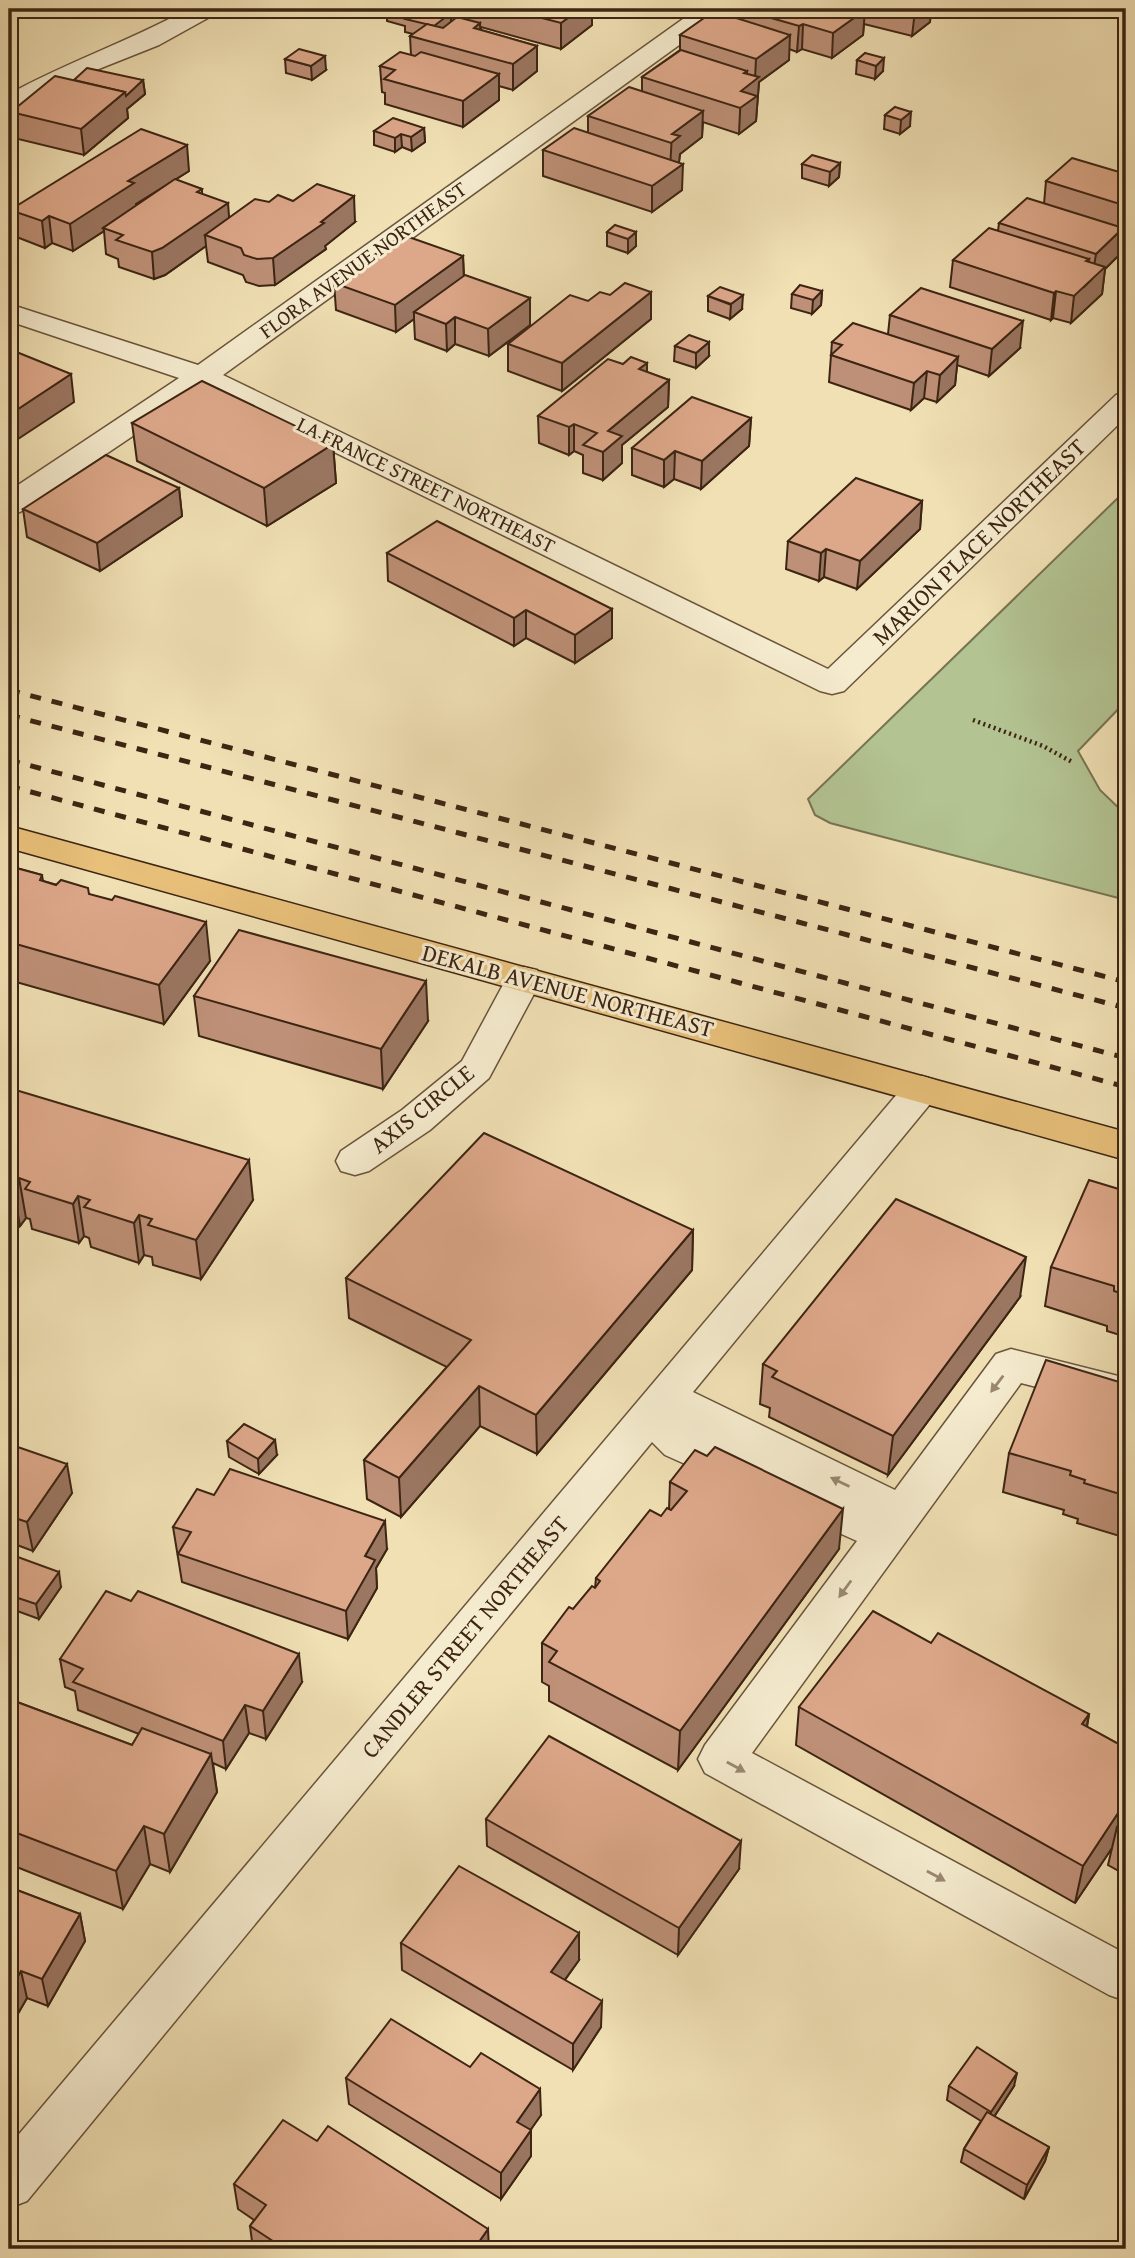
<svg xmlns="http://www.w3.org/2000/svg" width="1135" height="2258" font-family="'Gentium Book Plus',serif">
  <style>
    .green { fill: #b3c392; stroke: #787452; stroke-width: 2 }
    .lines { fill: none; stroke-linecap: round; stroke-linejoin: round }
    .minor-casing { stroke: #6a543b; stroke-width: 3 }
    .major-casing { stroke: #3d2513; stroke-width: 3 }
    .path { stroke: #3d2513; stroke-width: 4.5; stroke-dasharray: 2 3.5; stroke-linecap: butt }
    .minor { fill: #f5ebce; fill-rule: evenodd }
    .major { fill: #e8c07a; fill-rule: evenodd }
    .rail { stroke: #3d2513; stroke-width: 5; stroke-dasharray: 11 11; stroke-linecap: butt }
    .wall { fill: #be9077; stroke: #3d2513; stroke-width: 2; fill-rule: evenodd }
    .shaded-wall { fill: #9b7661; stroke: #3d2513; stroke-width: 2 }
    .building { fill: #dda88a; stroke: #3d2513; stroke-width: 2 }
    .oneway { fill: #998870 }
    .labels { text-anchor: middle; stroke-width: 6; stroke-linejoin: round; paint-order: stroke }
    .far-street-label { font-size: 21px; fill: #3d2513; stroke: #f5ebce }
    .street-label { font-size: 24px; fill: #3d2513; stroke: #f5ebce }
  </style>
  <rect width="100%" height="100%" fill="#f0e0b4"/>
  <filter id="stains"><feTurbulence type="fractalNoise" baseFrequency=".00286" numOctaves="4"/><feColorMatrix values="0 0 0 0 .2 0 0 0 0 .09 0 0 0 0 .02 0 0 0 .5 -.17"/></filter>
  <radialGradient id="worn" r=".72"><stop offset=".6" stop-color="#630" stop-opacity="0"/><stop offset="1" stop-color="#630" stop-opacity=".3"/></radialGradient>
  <path class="green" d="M1124,492H1126V701L1078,751L1100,790L1126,815V900L864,832L830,823L815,815L808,799Z"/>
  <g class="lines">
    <g class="minor-casing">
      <g id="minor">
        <path d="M188,9H218L215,14L159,45L71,80L18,110L9,113V94C67,62 130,41 188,9Z"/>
        <path d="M697,9H725L722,14L223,375L828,669L1116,395L1126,392V417L844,691L832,694L820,691L204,388L20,512L9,514V491L179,378L9,321V304L198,365Z"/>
        <path d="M524,967L537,970L542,979L489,1078L430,1130L369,1171L355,1175L341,1171L336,1161L341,1151L402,1110L462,1061L511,970Z"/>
        <path d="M922,1076L935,1080L941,1089L935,1098L693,1392L895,1490L996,1354L1011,1349L1126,1378V1410L1021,1383L752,1753L1126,1954V2001L1109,1995L705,1773L698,1759L705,1745L857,1541L665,1455L652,1442L27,2201L9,2208V2146L909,1080Z"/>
      </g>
    </g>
    <g class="major-casing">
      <path id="major" d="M9,826L1126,1132V1160L9,848Z"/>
    </g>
    <path class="path" d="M973,720L1043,746L1074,763"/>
    <use href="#minor" class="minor"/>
    <use href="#major" class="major"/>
    <g class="rail">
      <path d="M9,690L1126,982"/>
      <path d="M9,715L1126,1008"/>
      <path d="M9,760L1126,1058"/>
      <path d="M9,786L1126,1087"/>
    </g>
  </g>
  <g class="wall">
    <path d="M387,9H436L451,13V22L463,18V9H630L620,17L592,11V25L561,49L481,27V30L537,46V71L513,90L499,86V100L463,127L385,104V93L382,92L380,66L411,55L410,36L413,34L405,32V26L387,21Z"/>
    <path d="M739,9H931L930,22L912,36L864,24L863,35L832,58L802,49L797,52L789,49V60L759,82L756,121L739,134L703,122L702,137L680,154L679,162L682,190L652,212L543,176V150L588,132V116L642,92V77L680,50V35L739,19Z"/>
    <path d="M865,53L883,71L875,79L856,74L857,60Z"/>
    <path d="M285,59L326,70L312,80L286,73Z"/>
    <path d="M74,80H143L145,94L127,109L128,118L84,155L14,138L11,112Z"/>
    <path d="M895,107L910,126L900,134L884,129L885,115Z"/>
    <path d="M424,128L425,142L412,151L402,147L395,152L374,145V131Z"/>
    <path d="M1126,152V234L1122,232L1119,255L1105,269L1102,294L1071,323L1053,318L1051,320L950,287L953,260L998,231L999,223L1044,204L1046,181L1119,172L1121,156Z"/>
    <path d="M840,163L839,177L829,186L802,178V164Z"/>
    <path d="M189,171L175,180L202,189V194L229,218L355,222L325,246L326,249L275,285L259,286L246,282L243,275L208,262L206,246L165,275L154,279L119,267L118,259L106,254L104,231L73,251L52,243L45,248L14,236L10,210ZM168,184L136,206V204Z"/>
    <path d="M615,225L636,246L628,253L607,246V232Z"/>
    <path d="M463,256L464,276L530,298V325L489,356L455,344L447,351L415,339L414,319L396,332L336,310L334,283Z"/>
    <path d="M822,291L821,305L812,314L791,308L792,294Z"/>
    <path d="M651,292V319L562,391L508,371V344L588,301L610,295Z"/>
    <path d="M708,296L742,309L730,319L708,311Z"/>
    <path d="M890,315L1020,348L989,376L957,365L955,385L937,402L924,398L911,410L829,382L832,342L888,334Z"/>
    <path d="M675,346L709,356L696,368L674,361Z"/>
    <path d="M647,372L669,380L668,407L622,445V463L603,480L583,473V455L574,451L569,455L539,443L538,416Z"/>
    <path d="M751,418L749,446L701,489L674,479L664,487L632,475V448Z"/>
    <path d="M132,423L333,444L336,483L267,526L137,461Z"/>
    <path d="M179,488L182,516L100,571L27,537L23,509Z"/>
    <path d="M922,501L920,529L857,589L824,577L819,581L786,569L788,541Z"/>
    <path d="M387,553L612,609V638L575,663L526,638L514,646L388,581Z"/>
    <path d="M9,866L42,875L43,881L89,894L210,961L164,1024L9,980Z"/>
    <path d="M194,996L428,1021L383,1089L199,1036Z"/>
    <path d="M9,1088L253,1200L201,1279L153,1265L152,1257L144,1255L139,1263L91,1247L89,1238L84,1236L79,1243L32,1229L30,1219L26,1218L20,1226L9,1223Z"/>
    <path d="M1126,1183V1337L1107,1331V1326L1045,1306L1051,1267L1122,1190Z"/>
    <path d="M693,1230L692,1270L537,1454L480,1426L401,1517L367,1499L364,1460L447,1367L349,1318L346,1278Z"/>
    <path d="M1020,1297L888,1475L769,1417L770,1408L760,1404L763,1364Z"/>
    <path d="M1126,1384V1538L1077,1523L1078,1519L1063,1514L1064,1510L1003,1492L1009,1453Z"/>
    <path d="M227,1441L277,1455L259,1474L229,1457Z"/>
    <path d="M9,1444L72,1493L33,1551L9,1542Z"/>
    <path d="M670,1482L839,1549L678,1770L549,1701V1686L542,1682V1643L595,1588L596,1578L669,1509Z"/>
    <path d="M173,1527L387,1549L376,1568L377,1588L348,1639L182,1582Z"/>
    <path d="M9,1565L61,1587L39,1619L9,1608Z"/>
    <path d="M931,1643L1089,1714L1087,1727L1126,1748V1875L1108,1865L1112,1848L1075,1903L796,1745L799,1707Z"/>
    <path d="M60,1659L302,1682L266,1739L249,1733L226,1769L213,1763L217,1792L170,1872L150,1864L123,1909L9,1864V1699L132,1745L139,1734L78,1710L75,1691L65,1687Z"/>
    <path d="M486,1819L739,1869L678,1955L487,1846Z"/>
    <path d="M9,1887L80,1914L85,1941L48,2006L27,1998L9,2029Z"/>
    <path d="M401,1943L579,1960L565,1980L601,2027L573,2070L402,1970Z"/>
    <path d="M470,2067L541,2115L530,2130L531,2156L501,2199L349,2104L346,2078Z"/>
    <path d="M949,2086H1014L994,2117L1049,2147L1045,2161L1024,2199L961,2162L964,2149L981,2121L947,2100Z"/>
    <path d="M317,2141L489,2249H253L250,2226L254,2220L238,2209L234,2184Z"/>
  </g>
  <g class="shaded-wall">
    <path d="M580,9H592V25L561,49V23Z"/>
    <path d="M620,9H630L620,17Z"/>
    <path d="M916,9H931L930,22L912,36L915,11Z"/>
    <path d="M865,10L863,35L832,58L833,33Z"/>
    <path d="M451,13V26L433,40V26Z"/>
    <path d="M480,23L481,48L474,28Z"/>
    <path d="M803,24L802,49L797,52L799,26Z"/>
    <path d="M790,35L789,60L759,82L756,121L739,134L741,91L744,73L747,71V86L755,79L756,59Z"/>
    <path d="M537,46V71L513,90V64Z"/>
    <path d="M325,56L326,70L312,80L311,66Z"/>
    <path d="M884,58L883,71L875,79L876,66Z"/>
    <path d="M499,74V100L463,127V101Z"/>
    <path d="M143,80L145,94L127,109L128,118L84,155L81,129L125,92Z"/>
    <path d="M703,111L702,137L680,154L679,162L670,169L672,134Z"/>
    <path d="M911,112L910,126L900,134L901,120Z"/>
    <path d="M424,128L425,142L412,151L411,137Z"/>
    <path d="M401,134L402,147L395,152V138Z"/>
    <path d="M187,145L189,171L136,204L137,210L103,228L104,231L73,251L70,224L128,181Z"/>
    <path d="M840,163L839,177L829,186L830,172Z"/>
    <path d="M683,164L682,190L652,212V186Z"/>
    <path d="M354,196L355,222L325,246L326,249L275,285L273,258Z"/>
    <path d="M228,203L230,229L205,235L206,246L165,275L154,279L152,252Z"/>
    <path d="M49,216L52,243L45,248L42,221Z"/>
    <path d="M1123,228L1119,255L1105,269L1102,294L1071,323L1074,296L1086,261L1089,259L1085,286L1092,279L1096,254Z"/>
    <path d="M636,232V246L628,253V239Z"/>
    <path d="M463,256L464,282L414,312V319L396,332L395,305Z"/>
    <path d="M822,291L821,305L812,314L813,300Z"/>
    <path d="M1056,291L1053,318L1051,320L1054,293Z"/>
    <path d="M651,292V319L562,391V363Z"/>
    <path d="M743,295L742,309L730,319L731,304Z"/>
    <path d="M530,298V325L489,356L488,329Z"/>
    <path d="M455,317V344L447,351L446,324Z"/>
    <path d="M1023,321L1020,348L989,376L992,349Z"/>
    <path d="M9,336L14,375L9,379Z"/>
    <path d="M709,342V356L696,368V353Z"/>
    <path d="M958,357L955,385L937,402L940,375Z"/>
    <path d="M647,363V390L639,369Z"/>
    <path d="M927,371L924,398L911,410L914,383Z"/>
    <path d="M71,374L74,402L9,445V415Z"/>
    <path d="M669,380L668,407L622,445V463L603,480V452L608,431Z"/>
    <path d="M751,418L749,446L701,489L702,461Z"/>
    <path d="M574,424V451L569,455V427Z"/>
    <path d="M333,444L336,483L267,526L264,488Z"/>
    <path d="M675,451L674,479L664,487V460Z"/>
    <path d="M179,488L182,516L100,571L97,543Z"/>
    <path d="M922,501L920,529L857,589L860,561Z"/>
    <path d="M826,549L824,577L819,581L821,553Z"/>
    <path d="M612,609V638L575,663V635Z"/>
    <path d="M526,610V638L514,646V618Z"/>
    <path d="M206,922L210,961L164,1024L159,985Z"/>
    <path d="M426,981L428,1021L383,1089L381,1049Z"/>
    <path d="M249,1160L253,1200L201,1279L196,1240Z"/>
    <path d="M19,1178L26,1218L20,1226L13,1187Z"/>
    <path d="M78,1196L84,1236L79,1243L73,1204Z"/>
    <path d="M139,1215L144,1255L139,1263L134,1223Z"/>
    <path d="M693,1230L692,1270L537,1454L536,1415Z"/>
    <path d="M1026,1257L1020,1297L888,1475L893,1436Z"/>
    <path d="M479,1386L480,1426L401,1517L399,1478Z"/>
    <path d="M275,1440L277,1455L259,1474L258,1459Z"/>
    <path d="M67,1464L72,1493L33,1551L27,1522Z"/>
    <path d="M843,1509L839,1549L678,1770L680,1731Z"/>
    <path d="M385,1521L387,1549L376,1568L377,1588L348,1639L346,1611L365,1556Z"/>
    <path d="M59,1572L61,1587L39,1619L36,1604Z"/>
    <path d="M299,1654L302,1682L266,1739L263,1711Z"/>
    <path d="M245,1705L249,1733L226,1769L223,1741Z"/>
    <path d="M1089,1714L1082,1753V1724Z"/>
    <path d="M211,1754L217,1792L170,1872L164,1834Z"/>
    <path d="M1126,1801V1826L1117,1827L1112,1848L1075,1903L1083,1866Z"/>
    <path d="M144,1826L150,1864L123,1909L116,1871Z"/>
    <path d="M741,1841L739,1869L678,1955L679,1928Z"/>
    <path d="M80,1914L85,1941L48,2006L42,1979Z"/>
    <path d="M579,1933V1960L551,1999V1972Z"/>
    <path d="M21,1971L27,1998L9,2029V1991Z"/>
    <path d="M602,2001L601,2027L573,2070V2044Z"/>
    <path d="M1017,2073L1014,2086L988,2126L991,2112Z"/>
    <path d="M540,2089L541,2115L518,2148L517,2122Z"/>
    <path d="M531,2130V2156L501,2199V2173Z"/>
    <path d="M1049,2147L1045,2161L1024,2199L1027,2185Z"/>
    <path d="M488,2229L489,2249H474Z"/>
  </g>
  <g class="building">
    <path d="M392,9H436L451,13L434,26L405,19L411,14Z"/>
    <path d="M507,9H580L561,23Z"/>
    <path d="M740,9H860L865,10L833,33L803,24L799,26Z"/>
    <path d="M714,11L790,35L756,59L680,35Z"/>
    <path d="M457,17L480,23L474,28L537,46L513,64L410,36L427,24L443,28Z"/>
    <path d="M299,49L325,56L311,66L285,59Z"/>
    <path d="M681,50L747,71L744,73L759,77L741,91L757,96L740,108L642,77Z"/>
    <path d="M400,52L415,56L421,52L499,74L463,101L384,79L395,70L380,66Z"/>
    <path d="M865,53L884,58L876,66L857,60Z"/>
    <path d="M87,68L143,80L126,96L125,92L74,80Z"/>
    <path d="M55,76L125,92L81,129L11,112Z"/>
    <path d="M629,87L703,111L672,134L680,136L671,143L588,116Z"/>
    <path d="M895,107L911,112L901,120L885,115Z"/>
    <path d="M393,118L424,128L411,137L401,134L395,138L374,131Z"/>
    <path d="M574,128L683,164L652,186L543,150Z"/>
    <path d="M141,129L187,145L128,181L134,183L70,224L49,216L42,221L10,210Z"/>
    <path d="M1126,152V158L1121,156Z"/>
    <path d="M812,155L840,163L830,172L802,164Z"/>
    <path d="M1072,158L1126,174V206L1046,181Z"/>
    <path d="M175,179L202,189L197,192L228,203L162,248L152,252L116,240L123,235L103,228Z"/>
    <path d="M317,184L354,196L321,222L324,223L273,258L257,259L244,255L241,248L205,235L255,199L269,202L278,195L293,201Z"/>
    <path d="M1027,198L1123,228L1096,254L999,223Z"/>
    <path d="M615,225L636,232L628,239L607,232Z"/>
    <path d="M989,228L1089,259L1086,261L1105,267L1074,296L1056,291L1054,293L953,260Z"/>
    <path d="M403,235L463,256L395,305L334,283Z"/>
    <path d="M465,275L530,298L488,329L455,317L446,324L414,312Z"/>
    <path d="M625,283L651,292L562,363L508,344L570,295L588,301L600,292L610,295Z"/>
    <path d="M800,285L822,291L813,300L792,294Z"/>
    <path d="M720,287L743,295L731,304L708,296Z"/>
    <path d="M921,288L1023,321L992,349L890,315Z"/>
    <path d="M853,323L958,357L940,375L927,371L914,383L831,355L842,345L832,342Z"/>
    <path d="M689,335L709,342L696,353L675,346Z"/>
    <path d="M19,353L71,374L9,415V360Z"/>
    <path d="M631,357L647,363L639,369L669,380L608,431L622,436L603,452L583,445L597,433L574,424L569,427L538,416L608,359L623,364Z"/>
    <path d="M202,381L333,444L264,488L132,423Z"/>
    <path d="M692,397L751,418L702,461L675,451L664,460L632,448Z"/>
    <path d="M106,455L179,488L97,543L23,509Z"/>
    <path d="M856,478L922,501L860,561L826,549L821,553L788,541Z"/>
    <path d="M437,521L612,609L575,635L526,610L514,618L387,553Z"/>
    <path d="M9,866L42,875L40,880L56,885L61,880L88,888L89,894L112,900L115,896L206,922L159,985L9,942Z"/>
    <path d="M239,930L426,981L381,1049L194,996Z"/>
    <path d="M9,1088L249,1160L196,1240L148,1225L152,1219L139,1215L134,1223L84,1207L90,1200L78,1196L73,1204L25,1189L30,1182L19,1178L13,1187L9,1185Z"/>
    <path d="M484,1133L693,1230L536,1415L479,1386L399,1478L364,1460L471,1340L346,1278Z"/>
    <path d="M1089,1180L1122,1190L1126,1183V1295L1114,1291V1286L1051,1267Z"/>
    <path d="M896,1199L1026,1257L893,1436L772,1377L777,1371L763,1364Z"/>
    <path d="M1046,1360L1126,1384V1496L1084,1483L1085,1480L1070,1475L1071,1471L1009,1453Z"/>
    <path d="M244,1424L275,1440L258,1459L227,1441Z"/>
    <path d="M9,1444L67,1464L27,1522L9,1516Z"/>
    <path d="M715,1447L843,1509L680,1731L549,1662L557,1651L542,1643L569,1607L573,1609L592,1586L595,1588L600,1581L596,1578L650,1510L661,1516L667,1508L671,1510L687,1491L670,1482L695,1450L707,1456Z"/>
    <path d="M230,1469L385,1521L365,1556L375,1560L346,1611L178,1554L191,1532L173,1527L197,1489L214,1495Z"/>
    <path d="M15,1556L59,1572L36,1604L9,1595V1565Z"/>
    <path d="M106,1591L131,1601L138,1591L299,1654L263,1711L245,1705L223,1741L73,1682L83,1669L60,1659Z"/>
    <path d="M873,1611L931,1643L938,1633L1089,1714L1082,1724L1126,1748V1801L1083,1866L799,1707Z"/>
    <path d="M9,1699L132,1745L142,1728L211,1754L164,1834L144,1826L116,1871L9,1830Z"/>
    <path d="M549,1736L741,1841L679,1928L486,1819Z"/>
    <path d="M1126,1812V1832L1117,1827Z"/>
    <path d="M459,1866L579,1933L551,1972L602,2001L573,2044L401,1943Z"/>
    <path d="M9,1887L80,1914L42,1979L21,1971L9,1991Z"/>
    <path d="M391,2019L470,2067L481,2053L540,2089L517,2122L531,2130L501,2173L346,2078Z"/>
    <path d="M977,2047L1017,2073L991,2112L949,2086Z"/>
    <path d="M987,2112L1049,2147L1027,2185L964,2149Z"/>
    <path d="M283,2120L317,2141L328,2126L488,2229L474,2249H285L250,2226L266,2205L234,2184Z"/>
  </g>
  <defs><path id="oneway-solid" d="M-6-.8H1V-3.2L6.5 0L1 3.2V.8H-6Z" transform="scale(1.75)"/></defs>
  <g class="oneway">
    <use href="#oneway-solid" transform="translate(997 1384) rotate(127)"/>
    <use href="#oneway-solid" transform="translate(840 1482) rotate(-154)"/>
    <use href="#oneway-solid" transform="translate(845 1589) rotate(126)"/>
    <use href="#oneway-solid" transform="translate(736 1767) rotate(29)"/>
    <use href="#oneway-solid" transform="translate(936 1876) rotate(29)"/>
  </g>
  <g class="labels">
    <g class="far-street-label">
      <text transform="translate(363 260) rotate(-36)" y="7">FLORA AVENUE NORTHEAST</text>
      <text transform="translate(426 485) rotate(26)" y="7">LA FRANCE STREET NORTHEAST</text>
    </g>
    <g class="street-label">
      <text transform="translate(979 542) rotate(-44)" y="8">MARION PLACE NORTHEAST</text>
      <text transform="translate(568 991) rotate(15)" y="8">DEKALB AVENUE NORTHEAST</text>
      <text transform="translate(422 1109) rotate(-39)" y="8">AXIS CIRCLE</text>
      <text transform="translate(465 1637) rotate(-50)" y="8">CANDLER STREET NORTHEAST</text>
    </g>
  </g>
  <rect width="1135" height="2258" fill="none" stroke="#f0e0b4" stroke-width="35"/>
  <rect x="10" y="10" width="1114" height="2237" fill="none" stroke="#3d2513" stroke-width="3.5"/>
  <rect x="18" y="18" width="1100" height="2223" fill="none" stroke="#3d2513" stroke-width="2"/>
  <rect width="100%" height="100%" filter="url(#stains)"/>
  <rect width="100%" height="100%" fill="url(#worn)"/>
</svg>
